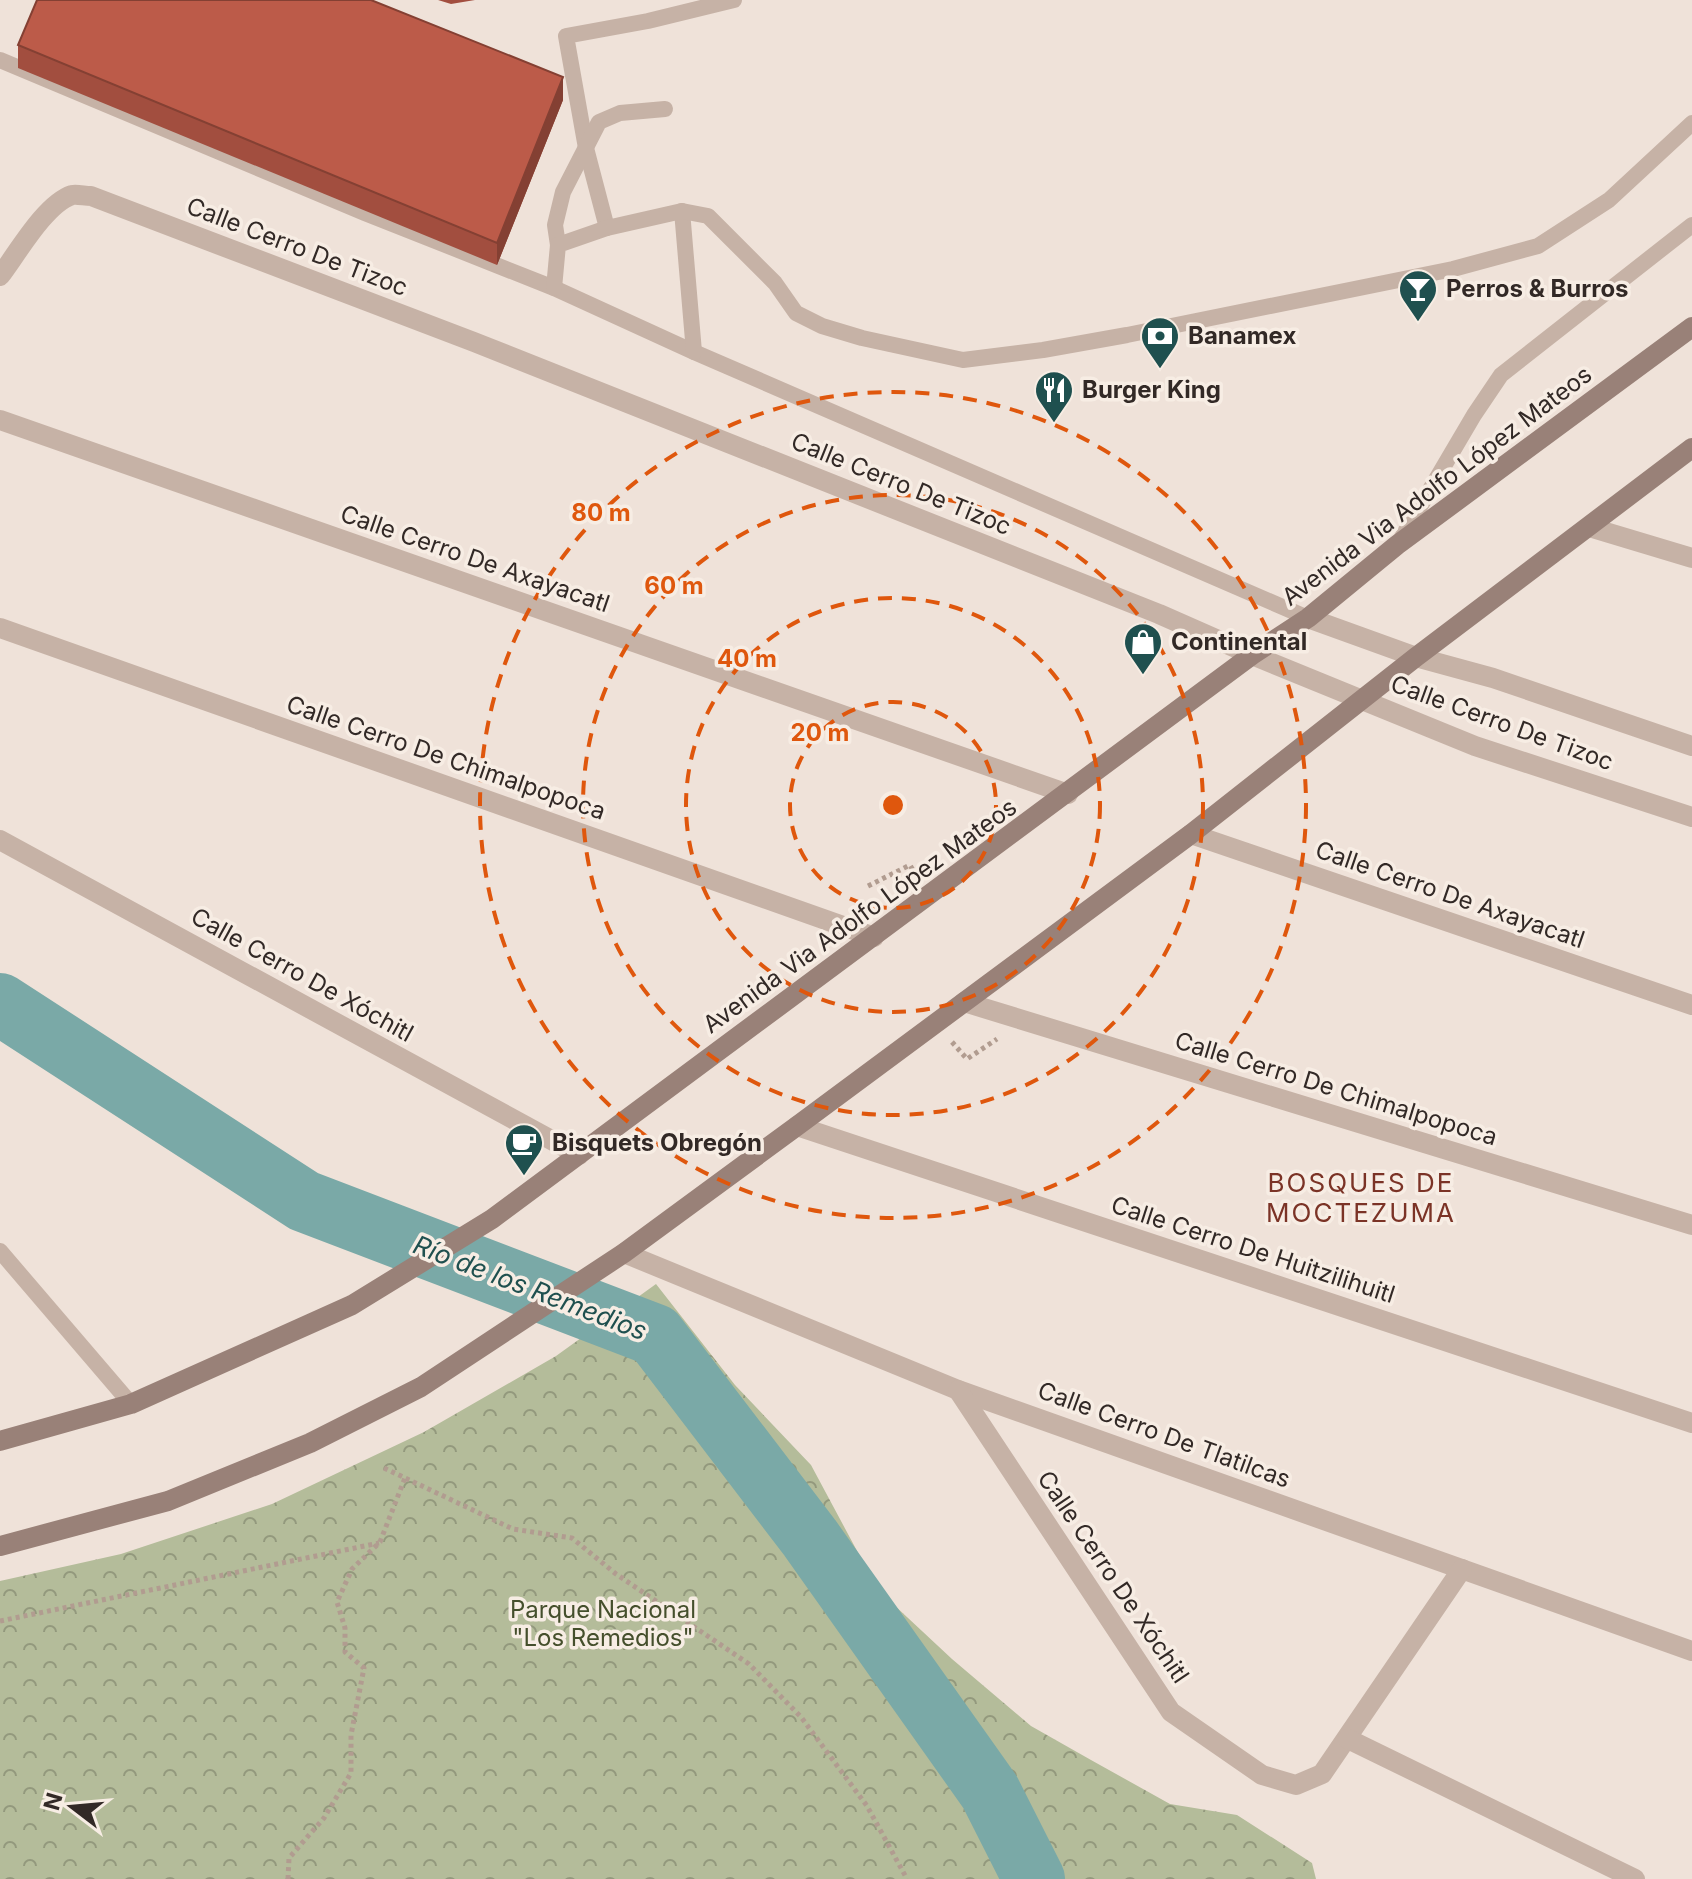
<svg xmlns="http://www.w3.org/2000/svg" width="1692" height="1879" font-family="Inter,sans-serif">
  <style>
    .park { fill: url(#park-crowns) }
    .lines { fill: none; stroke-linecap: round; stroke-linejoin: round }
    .river { stroke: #7aa9a7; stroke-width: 62 }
    .path { stroke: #b19c90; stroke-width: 5; stroke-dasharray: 4 4; stroke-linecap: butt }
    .lane { stroke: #c6b2a6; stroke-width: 16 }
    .street { stroke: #c6b2a6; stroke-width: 20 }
    .secondary { stroke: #998178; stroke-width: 20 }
    .wall { fill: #a24e3f }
    .shaded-wall { fill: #844033 }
    .building { fill: #bc5b49; stroke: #844033; stroke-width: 2 }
    .ring { fill: none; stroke: #df570d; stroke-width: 4; stroke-dasharray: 14 10 }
    .labels { text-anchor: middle; stroke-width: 7; stroke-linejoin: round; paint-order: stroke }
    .street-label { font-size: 24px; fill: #322926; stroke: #f7ede4 }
    .poi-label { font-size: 24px; font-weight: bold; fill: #322926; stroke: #f7ede4; text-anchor: start }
    .park-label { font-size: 24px; fill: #454f2c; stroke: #f7ede4 }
    .neighbourhood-label { font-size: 26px; letter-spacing: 2px; fill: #7b3326; stroke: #f7ede4 }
    .water-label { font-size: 26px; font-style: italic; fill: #1f504f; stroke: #f7ede4 }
    .centre { fill: #df570d; stroke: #f7ede4; stroke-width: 4 }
    .ring-label { font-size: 24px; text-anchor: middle; font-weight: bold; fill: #df570d; stroke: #f7ede4; stroke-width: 7; stroke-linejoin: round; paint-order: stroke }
  </style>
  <defs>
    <pattern id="park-crowns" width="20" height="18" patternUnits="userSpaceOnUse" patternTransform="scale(2)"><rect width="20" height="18" fill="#b4bc9a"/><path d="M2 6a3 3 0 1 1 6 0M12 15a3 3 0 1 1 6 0" fill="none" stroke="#93997d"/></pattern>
  </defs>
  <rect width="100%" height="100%" fill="#efe2d9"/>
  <path class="park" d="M656,1284L735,1385L811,1465L878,1590L952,1659L1031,1726L1091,1760L1170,1804L1237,1815L1312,1863L1316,1879H0V1581L121,1554L272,1504L424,1432L556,1356Z"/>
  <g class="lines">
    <path class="river" d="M0,1004L304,1201L655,1335L810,1538L990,1792L1034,1879"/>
    <g class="path">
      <path d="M868,886L910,865L914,872"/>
      <path d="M952,1042L967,1059L997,1039"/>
      <path d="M384,1468L513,1529L572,1538L616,1574L749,1664L801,1717L867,1806L907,1879"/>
      <path d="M0,1621L379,1543"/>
      <path d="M288,1879L289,1858L324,1818L351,1773V1735L364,1668L345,1652V1628L337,1602L352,1569L380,1542L405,1478"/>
    </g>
    <g class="lane">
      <path d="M0,60L365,213L554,288L694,352L1308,618"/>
      <path d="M682,211L694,352"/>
      <path d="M607,228L586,148L566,36L648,21L734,0"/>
      <path d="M558,245L555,225L563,192L599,122L620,113L665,109"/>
      <path d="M554,288L558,245L607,228L682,211L708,216L775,283L796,313L822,326L862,338L963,360L1043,350L1127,335L1453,269L1538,246L1609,200L1692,123"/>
      <path d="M1401,539L1474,415L1501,375L1692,225"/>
      <path d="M0,1251L131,1404"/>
    </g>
    <g class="street">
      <path d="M0,276C17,254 45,204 72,195C77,194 85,196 91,196L474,342L1159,614L1252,655L1475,746L1692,817"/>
      <path d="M0,420L1068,794"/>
      <path d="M1589,527L1692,558"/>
      <path d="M1308,618L1416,657L1493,678L1692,746"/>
      <path d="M0,628L874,937"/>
      <path d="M1191,834L1692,1005"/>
      <path d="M0,840L579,1155"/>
      <path d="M964,1002L1692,1225"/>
      <path d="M797,1126L1692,1423"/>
      <path d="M624,1253L958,1390L1692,1651"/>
      <path d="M958,1390L1171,1712L1262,1775L1296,1785L1322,1774L1462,1569"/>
      <path d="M1348,1739L1635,1879"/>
    </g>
    <g class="secondary">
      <path d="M0,1441L131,1404L352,1305L492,1219L1252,655L1308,618L1397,545L1692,327"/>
      <path d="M0,1546L168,1501L310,1443L421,1387L624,1253L797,1126L1191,834L1416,657L1692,448"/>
    </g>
  </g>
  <g class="wall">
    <path d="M438,0H475L451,4Z"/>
    <path d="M18,45L563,100L497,265L18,68Z"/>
  </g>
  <path class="shaded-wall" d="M563,77V100L497,265V243Z"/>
  <path class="building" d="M37,0H371L563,77L497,243L18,45Z"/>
  <g class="ring">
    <circle cx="893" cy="805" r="103"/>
    <circle cx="893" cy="805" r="207"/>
    <circle cx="893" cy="805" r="310"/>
    <circle cx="893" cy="805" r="413"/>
  </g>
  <defs>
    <g id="bar-pin" transform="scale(2)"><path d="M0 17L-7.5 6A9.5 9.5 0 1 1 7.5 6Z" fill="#1f504f" stroke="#f7ede4"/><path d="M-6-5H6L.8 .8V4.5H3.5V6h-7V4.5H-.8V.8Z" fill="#fff"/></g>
    <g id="bank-pin" transform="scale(2)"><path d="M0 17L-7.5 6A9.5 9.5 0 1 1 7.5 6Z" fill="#1f504f" stroke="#f7ede4"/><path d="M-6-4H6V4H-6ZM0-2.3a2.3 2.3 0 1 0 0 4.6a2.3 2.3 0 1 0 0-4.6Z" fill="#fff"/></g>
    <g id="restaurant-pin" transform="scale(2)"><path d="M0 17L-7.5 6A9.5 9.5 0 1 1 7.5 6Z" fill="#1f504f" stroke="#f7ede4"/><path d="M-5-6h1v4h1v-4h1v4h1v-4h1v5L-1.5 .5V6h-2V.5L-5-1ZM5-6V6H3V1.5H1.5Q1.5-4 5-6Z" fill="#fff"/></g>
    <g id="shop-pin" transform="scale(2)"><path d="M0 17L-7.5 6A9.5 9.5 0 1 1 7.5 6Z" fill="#1f504f" stroke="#f7ede4"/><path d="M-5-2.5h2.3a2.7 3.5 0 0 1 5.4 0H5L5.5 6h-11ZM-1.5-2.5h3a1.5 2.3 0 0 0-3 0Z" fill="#fff"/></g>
    <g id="cafe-pin" transform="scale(2)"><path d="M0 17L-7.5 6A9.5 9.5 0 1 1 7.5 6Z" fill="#1f504f" stroke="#f7ede4"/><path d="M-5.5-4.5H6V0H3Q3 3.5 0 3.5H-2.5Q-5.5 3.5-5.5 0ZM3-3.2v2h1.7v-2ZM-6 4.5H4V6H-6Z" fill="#fff"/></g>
  </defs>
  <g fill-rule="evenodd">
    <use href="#bar-pin" x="1418" y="289"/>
    <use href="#bank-pin" x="1160" y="336"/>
    <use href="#restaurant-pin" x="1054" y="390"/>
    <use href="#shop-pin" x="1143" y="642"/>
    <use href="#cafe-pin" x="524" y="1143"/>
  </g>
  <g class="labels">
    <g class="street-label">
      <text transform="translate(297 247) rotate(21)" y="8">Calle Cerro De Tizoc</text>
      <text transform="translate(901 484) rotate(22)" y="8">Calle Cerro De Tizoc</text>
      <text transform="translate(1437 486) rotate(-37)" y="8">Avenida Via Adolfo López Mateos</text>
      <text transform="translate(475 559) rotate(19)" y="8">Calle Cerro De Axayacatl</text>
      <text transform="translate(1502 723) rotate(20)" y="8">Calle Cerro De Tizoc</text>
      <text transform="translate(446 758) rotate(19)" y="8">Calle Cerro De Chimalpopoca</text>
      <text transform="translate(1450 895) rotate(19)" y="8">Calle Cerro De Axayacatl</text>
      <text transform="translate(860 916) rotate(-36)" y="8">Avenida Via Adolfo López Mateos</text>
      <text transform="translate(302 975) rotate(29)" y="8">Calle Cerro De Xóchitl</text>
      <text transform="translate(1336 1089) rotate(17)" y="8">Calle Cerro De Chimalpopoca</text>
      <text transform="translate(1253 1250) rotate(18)" y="8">Calle Cerro De Huitzilihuitl</text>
      <text transform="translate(1164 1435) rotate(20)" y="8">Calle Cerro De Tlatilcas</text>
      <text transform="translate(1113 1577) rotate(56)" y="8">Calle Cerro De Xóchitl</text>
    </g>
    <g class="poi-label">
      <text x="1446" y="297">Perros &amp; Burros</text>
      <text x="1188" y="344">Banamex</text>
      <text x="1082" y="398">Burger King</text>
      <text x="1171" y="650">Continental</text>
      <text x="552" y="1151">Bisquets Obregón</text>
    </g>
    <g class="park-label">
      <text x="603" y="1618">Parque Nacional<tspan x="603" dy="28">"Los Remedios"</tspan></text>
    </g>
    <g class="neighbourhood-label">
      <text x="1361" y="1192">BOSQUES DE<tspan x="1361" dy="30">MOCTEZUMA</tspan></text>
    </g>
    <g class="water-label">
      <text transform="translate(530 1288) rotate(21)" y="9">Río de los Remedios</text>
    </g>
  </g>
  <circle cx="893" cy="805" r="12" class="centre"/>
  <g class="ring-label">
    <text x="601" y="521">80 m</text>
    <text x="674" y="594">60 m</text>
    <text x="747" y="667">40 m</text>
    <text x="820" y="741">20 m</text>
  </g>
  <g transform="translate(72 1807) rotate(286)" stroke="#f7ede4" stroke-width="6" paint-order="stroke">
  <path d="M0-6L14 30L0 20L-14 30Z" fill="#322926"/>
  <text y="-12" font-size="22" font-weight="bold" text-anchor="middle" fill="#322926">N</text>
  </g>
</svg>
